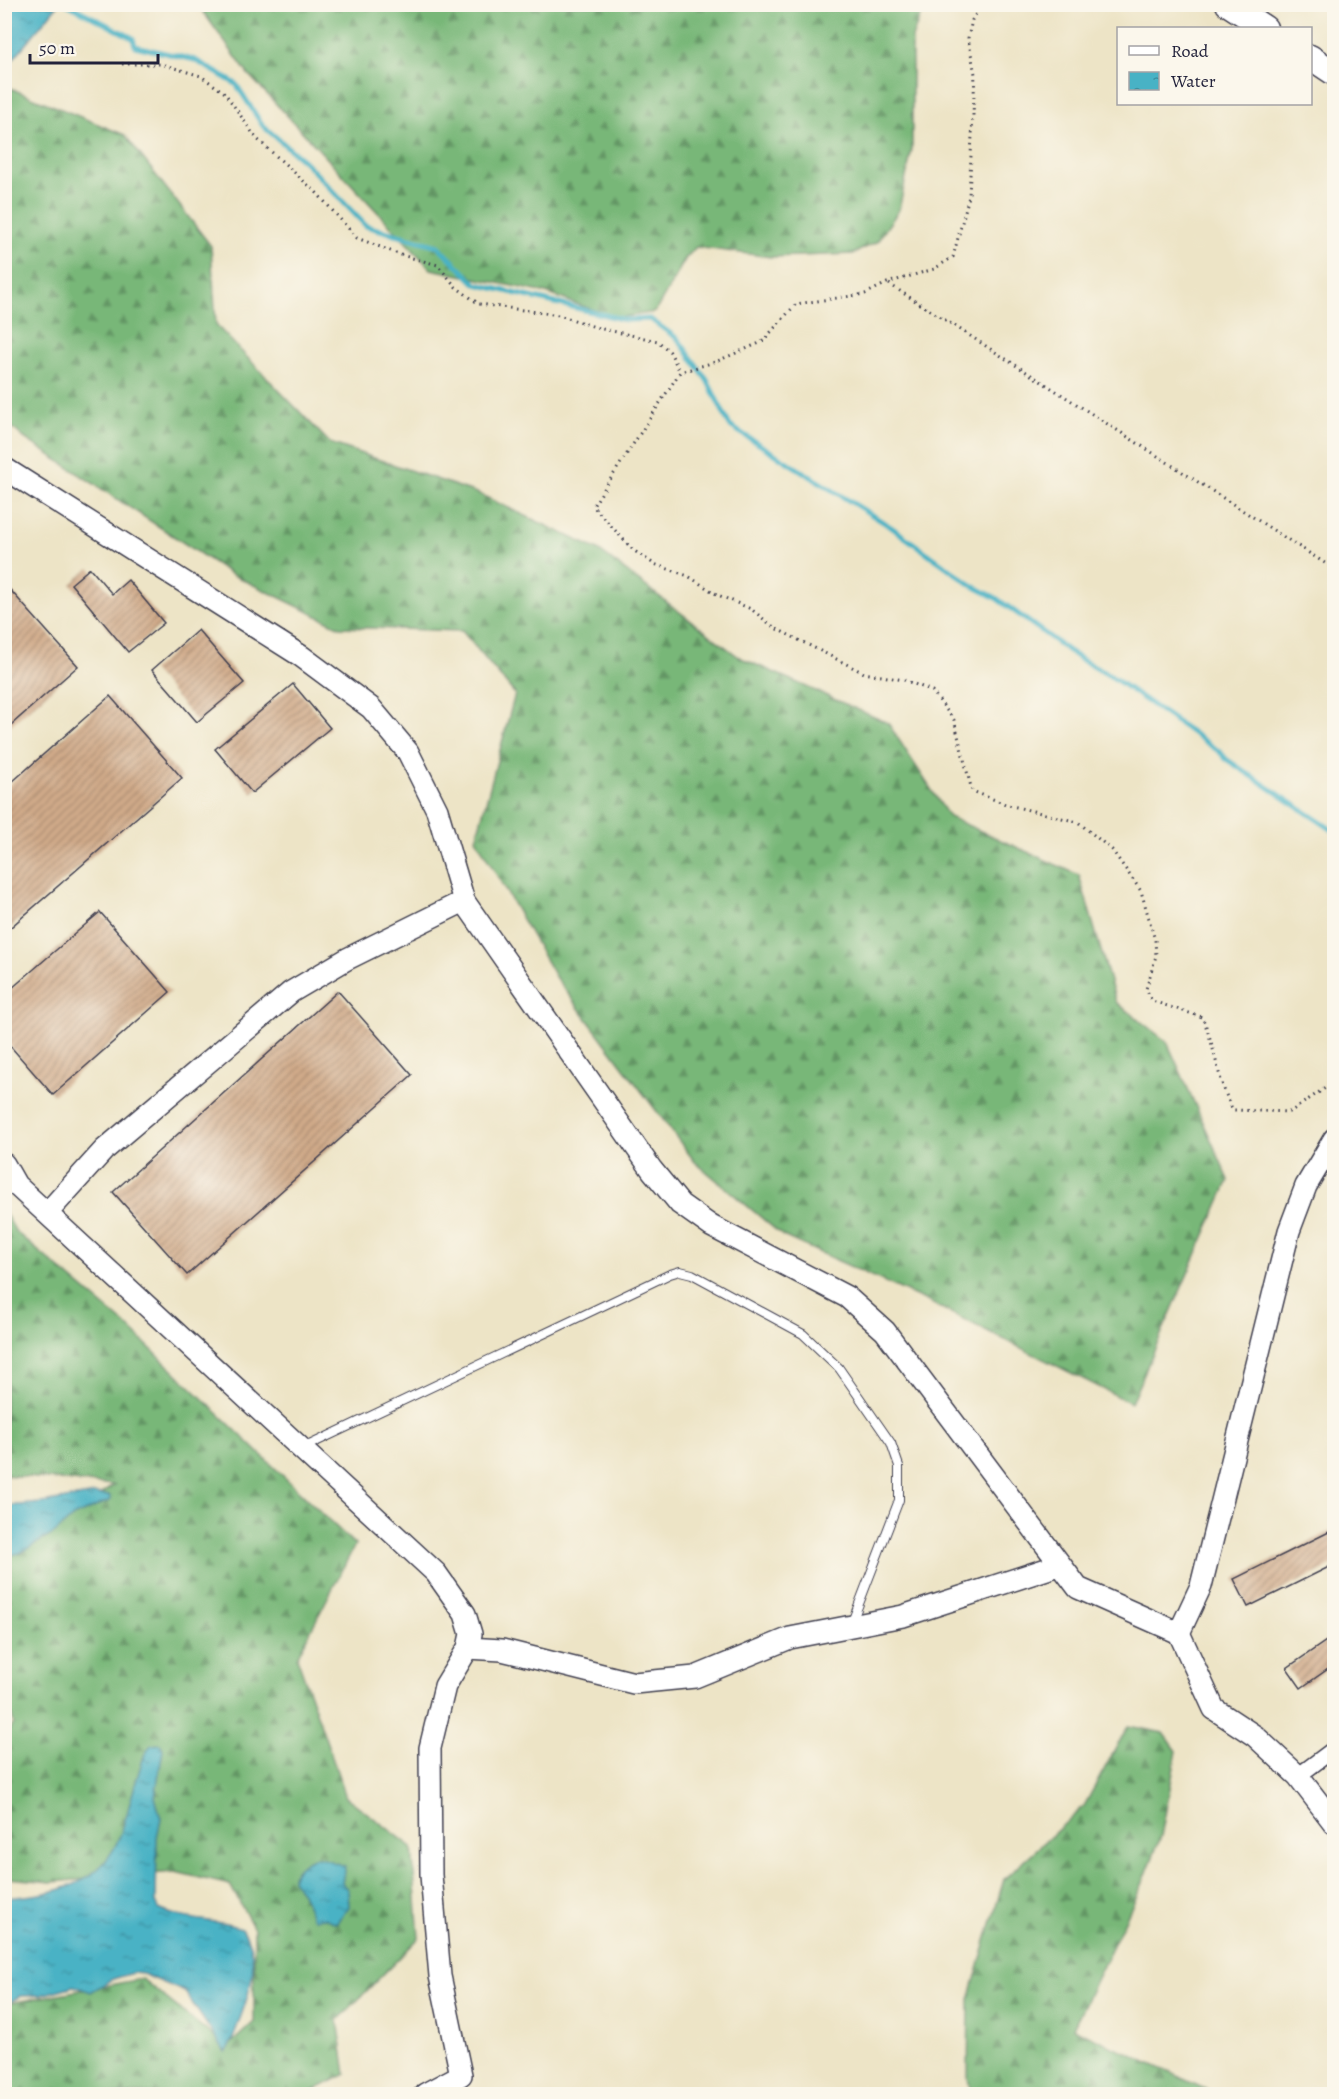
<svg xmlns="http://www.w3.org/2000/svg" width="1339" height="2099" font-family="Alegreya,serif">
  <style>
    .forest { fill: url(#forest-firs); stroke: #4d6c5a; stroke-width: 1.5 }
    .water { fill: url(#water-ripples); stroke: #356a80; stroke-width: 1.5 }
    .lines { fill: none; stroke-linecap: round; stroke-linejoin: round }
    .stream { stroke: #48b2c5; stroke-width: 5 }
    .building { fill: url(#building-hatch) }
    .lane-casing { stroke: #403f50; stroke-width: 10 }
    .street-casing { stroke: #403f50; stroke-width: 18 }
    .secondary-casing { stroke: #403f50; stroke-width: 24 }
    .primary-casing { stroke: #403f50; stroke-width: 27 }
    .path { stroke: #403f50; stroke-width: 3; stroke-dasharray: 1.5 4.5; stroke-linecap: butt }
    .lane { stroke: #fff; stroke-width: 8 }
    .street { stroke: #fff; stroke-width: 15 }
    .secondary { stroke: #fff; stroke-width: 21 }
    .primary { stroke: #fff; stroke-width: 24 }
  </style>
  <defs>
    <pattern id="forest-firs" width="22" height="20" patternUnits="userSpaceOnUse" patternTransform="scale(1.5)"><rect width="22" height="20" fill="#78b778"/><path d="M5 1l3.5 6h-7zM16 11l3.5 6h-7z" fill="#629464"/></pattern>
    <pattern id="water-ripples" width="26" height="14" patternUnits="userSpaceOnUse" patternTransform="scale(1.5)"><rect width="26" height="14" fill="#48b2c5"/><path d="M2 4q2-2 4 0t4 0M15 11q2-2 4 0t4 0" fill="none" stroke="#3c90a1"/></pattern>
    <pattern id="building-hatch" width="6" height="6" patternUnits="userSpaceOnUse" patternTransform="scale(1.5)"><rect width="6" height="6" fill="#d0aa89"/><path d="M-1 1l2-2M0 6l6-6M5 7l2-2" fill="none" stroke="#a88a71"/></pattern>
  </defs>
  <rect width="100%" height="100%" fill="#fbf7ec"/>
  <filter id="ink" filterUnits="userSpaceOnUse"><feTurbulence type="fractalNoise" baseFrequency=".0167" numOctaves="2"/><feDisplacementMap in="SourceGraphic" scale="12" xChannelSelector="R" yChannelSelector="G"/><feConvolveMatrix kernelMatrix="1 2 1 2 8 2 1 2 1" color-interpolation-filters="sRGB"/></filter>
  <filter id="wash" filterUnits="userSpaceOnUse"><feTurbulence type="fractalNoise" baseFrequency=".008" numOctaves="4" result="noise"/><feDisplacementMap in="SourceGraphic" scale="24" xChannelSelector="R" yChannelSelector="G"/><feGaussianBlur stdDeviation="1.35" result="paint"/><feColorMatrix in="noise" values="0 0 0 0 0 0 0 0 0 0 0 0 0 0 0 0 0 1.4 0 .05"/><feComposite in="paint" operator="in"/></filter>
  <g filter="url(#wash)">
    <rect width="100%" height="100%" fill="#ede4c6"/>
    <g class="forest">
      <path d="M198,5H924L912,38V149L899,210L877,242L853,254L771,257L696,247L686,258L655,312L616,318L546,293L431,269L248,74Z"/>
      <path d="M5,86L125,135L211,246L216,325L330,443L477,493L598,550L739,657L888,723L949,817L1079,875L1116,1002L1167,1042L1229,1180L1131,1403L927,1301L783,1236L695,1162L556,978L476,839L515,694L462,631L340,627L231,574L24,438L5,421Z"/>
      <path d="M4,1211L16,1232L125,1324L355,1545L297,1657L346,1797L412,1847L419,1938L338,2020L346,2074L307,2094H5V2004L142,1979L227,2047L254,2022V1929L230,1885L175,1872L51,1882L8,1878L5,1875V1735L14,1724L5,1692V1559L114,1485L5,1475Z"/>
      <path d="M1128,1726L1164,1733L1177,1751L1161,1836L1142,1885L1073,2028L1216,2094H971L968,2078L969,1999L1004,1879L1084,1806Z"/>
    </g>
    <g class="water">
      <path d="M5,4L58,5L5,69L4,5Z"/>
      <path d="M95,1494L110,1496L111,1500L73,1517L55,1533L20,1553L5,1556V1506L42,1503Z"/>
      <path d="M160,1744L163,1750L155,1797L161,1819L157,1837L156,1902L159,1909C184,1921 214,1919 242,1928C263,1961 249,1994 237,2027C233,2037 233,2043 225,2052L185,1992L143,1974L133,1973L113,1979L91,1992L74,1986L41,1995L21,1996L5,2004V1898C54,1894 102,1887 121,1833C130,1807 135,1780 145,1754L151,1745Z"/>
      <path d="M313,1858H321L345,1866L342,1883L348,1890L349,1907L336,1923L324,1918L313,1919L302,1893L292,1880C294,1869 304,1862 313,1858Z"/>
    </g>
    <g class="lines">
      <g class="stream">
        <path d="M67,4L133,38L135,46L195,60L236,84L263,126L305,162L366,226L438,246L476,284L626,320L650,319L678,339L707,380L730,426L891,527L973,586L996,598L1077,657L1112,677L1220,752L1226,759L1334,831"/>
        <path d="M1332,4L1334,6"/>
      </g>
    </g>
    <g id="blocks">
      <g class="building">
        <path d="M90,568L112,594L128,580L164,623L128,652L71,584Z"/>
        <path d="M4,583L78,666L4,731Z"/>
        <path d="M198,630L244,683L197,722L152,670Z"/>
        <path d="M293,684L330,728L252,793L215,749Z"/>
        <path d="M110,696L182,778L4,933V789Z"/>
        <path d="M100,912L170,992L53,1095L4,1039V995Z"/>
        <path d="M338,991L412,1075L187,1275L113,1192Z"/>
        <path d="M1335,1529V1564L1248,1607L1234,1579Z"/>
        <path d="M1335,1635V1664L1301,1688L1287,1668Z"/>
      </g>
    </g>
  </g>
  <g filter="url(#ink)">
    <use href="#blocks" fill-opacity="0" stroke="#403f50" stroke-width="1.5"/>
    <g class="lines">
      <g class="lane-casing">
        <path id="lane" d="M303,1448L670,1274L680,1271L692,1274L803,1334L839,1368L891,1443L899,1466V1500L852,1622"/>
      </g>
      <g class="street-casing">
        <path id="street" d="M1298,1776L1334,1749"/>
      </g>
      <g class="secondary-casing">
        <g id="secondary">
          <path d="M4,468L301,656L371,708L408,752L437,810L464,901L652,1170L680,1204L711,1226L847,1297L885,1331L1078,1588L1179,1633L1214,1709L1255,1736L1298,1776L1334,1823"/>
          <path d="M4,1164L16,1185L436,1573L465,1614L471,1634L468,1648L445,1686L430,1748L431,1875L440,1976L461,2075L425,2094"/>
          <path d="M48,1212L104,1150L291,992L347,959L464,901"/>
          <path d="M1179,1633L1201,1586L1289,1231L1306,1186L1334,1139"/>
          <path d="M468,1648L502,1650L634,1683L695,1677L790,1638L903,1616L1059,1565"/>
        </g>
      </g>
      <g class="primary-casing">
        <g id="primary">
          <path d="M1228,4L1265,28"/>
          <path d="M1310,57L1334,73"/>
        </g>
      </g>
      <g class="path">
        <path d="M982,4L972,20L968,38L975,74L969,196L953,257L934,269L887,283L865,294L796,304L762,342L715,362L680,372L593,506L633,550L654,564L688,576L718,595L751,609L775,628L864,673L904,680L932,691L954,720L972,791L1008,805L1078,822L1112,850L1141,891L1155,940L1156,956L1146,989L1152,1001L1202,1017C1216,1047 1217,1081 1233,1110L1290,1112L1334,1082"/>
        <path d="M122,64H161L201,76L225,93L256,138L316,192L357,238L401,255L438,265L456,287L479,304L559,315L598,328L658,341L670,352L680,372"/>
        <path d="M889,284L1334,569"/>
      </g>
      <use href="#lane" class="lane"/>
      <use href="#street" class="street"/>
      <use href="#secondary" class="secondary"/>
      <use href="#primary" class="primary"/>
    </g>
  </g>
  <rect width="1339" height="2099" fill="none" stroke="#fbf7ec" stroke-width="24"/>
  <rect x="1117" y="27" width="195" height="78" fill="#fbf7ec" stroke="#a4a2a5" stroke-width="1.5"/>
  <rect x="1129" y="46" width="30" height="9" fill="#ffffff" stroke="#a4a2a5" stroke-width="1.5"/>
  <text x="1171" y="57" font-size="18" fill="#22223b">Road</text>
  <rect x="1129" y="72" width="30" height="18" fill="url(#water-ripples)" stroke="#a4a2a5" stroke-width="1.5"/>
  <text x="1171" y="87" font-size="18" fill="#22223b">Water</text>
  <path d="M30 54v9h128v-9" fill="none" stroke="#22223b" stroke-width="3"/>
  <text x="39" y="54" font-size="18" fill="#22223b" stroke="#fbf7ec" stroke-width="4.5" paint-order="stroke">50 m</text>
</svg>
